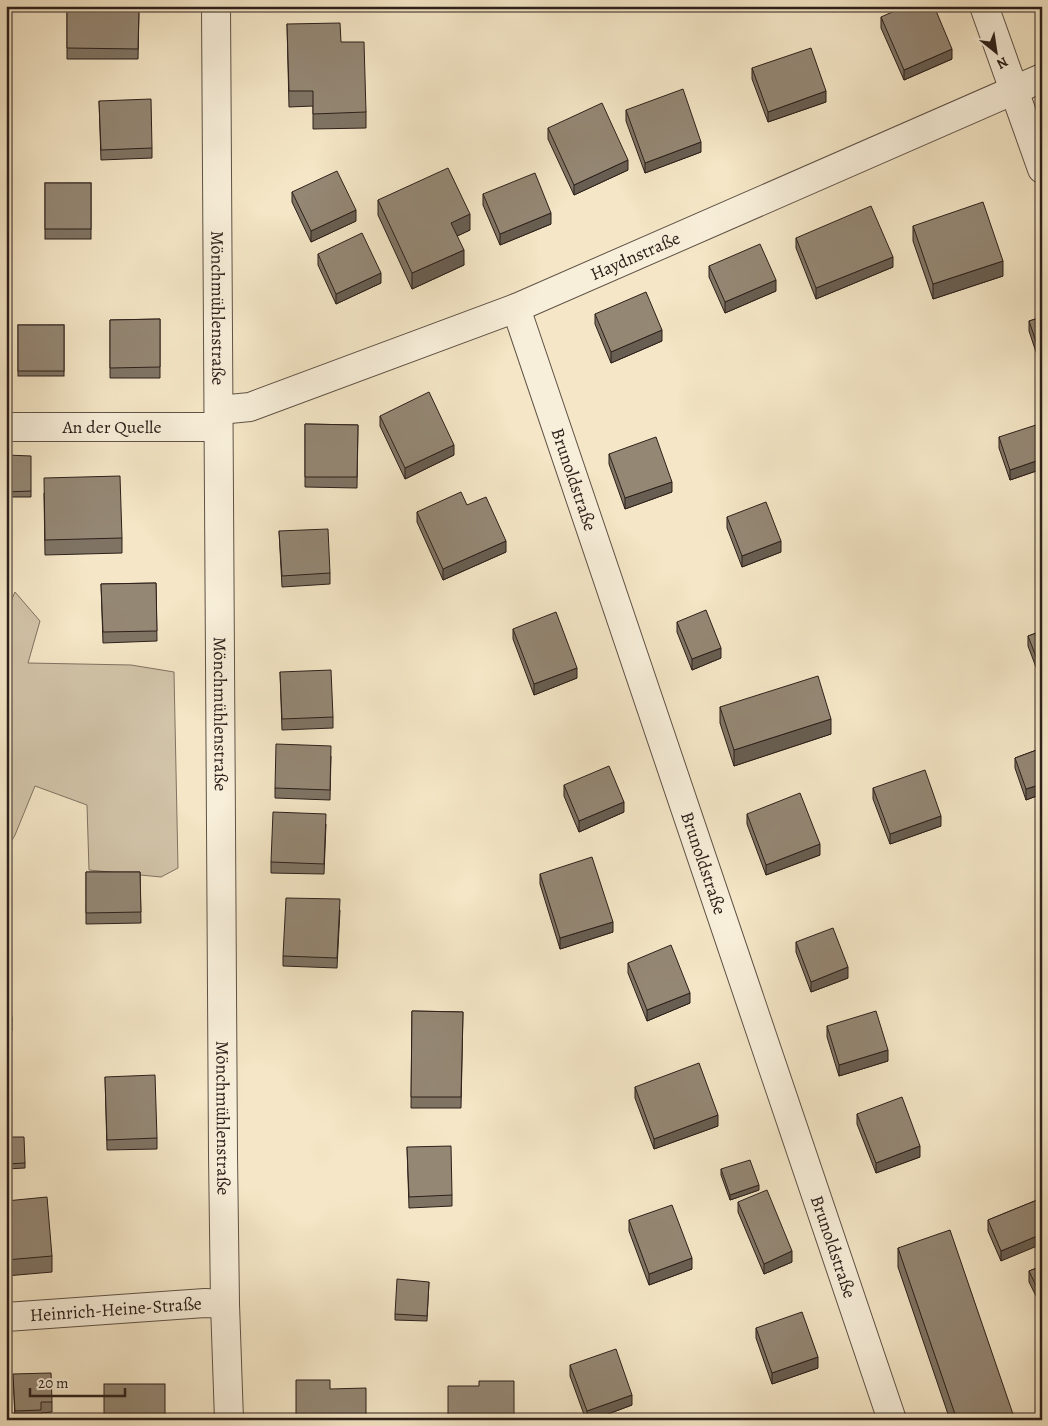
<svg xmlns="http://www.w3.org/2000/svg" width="1048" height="1426" font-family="Alegreya,serif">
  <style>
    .green { fill: #d2c4a9; stroke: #807262 }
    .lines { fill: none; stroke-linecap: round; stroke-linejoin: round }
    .minor-casing { stroke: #5f5246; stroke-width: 30 }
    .minor { stroke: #f8efda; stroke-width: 28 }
    .wall { fill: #7f7464; stroke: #2d201b }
    .shaded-wall { fill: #685e51; stroke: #2d201b }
    .building { fill: #948774; stroke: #2d201b }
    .labels { text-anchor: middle; stroke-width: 4.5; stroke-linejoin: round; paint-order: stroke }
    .street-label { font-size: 18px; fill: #2d201b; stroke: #f8efda }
  </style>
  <rect width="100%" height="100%" fill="#f4e6c6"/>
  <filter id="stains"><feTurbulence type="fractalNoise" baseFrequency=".004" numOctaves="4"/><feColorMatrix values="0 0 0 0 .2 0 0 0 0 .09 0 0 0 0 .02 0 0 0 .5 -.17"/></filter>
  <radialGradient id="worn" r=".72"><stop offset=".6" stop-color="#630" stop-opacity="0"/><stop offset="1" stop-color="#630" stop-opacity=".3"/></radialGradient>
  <path class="green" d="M15,592L40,621L28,663L131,665L174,672L178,868L161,877L89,870L87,805L35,786L15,835L6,851V612Z"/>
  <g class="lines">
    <g class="minor-casing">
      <g id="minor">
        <path id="s1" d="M216,6L223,1155L225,1304L229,1420"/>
        <path d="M984,6L1042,169"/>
        <path id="s2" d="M516,308L892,1420"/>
        <path id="s3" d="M219,410L250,407L516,308L1042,78"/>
        <path id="s4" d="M6,427H218"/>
        <path id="s5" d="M6,1317L205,1303L225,1304"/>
      </g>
    </g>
    <use href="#minor" class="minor"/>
  </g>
  <g class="wall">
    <path d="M67,9H139L138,59H67Z"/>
    <path d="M881,17L952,59L904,80L881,28Z"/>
    <path d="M287,24L341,42L366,112V128L313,129V106L289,107Z"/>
    <path d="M752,68L826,102L768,122L752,79Z"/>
    <path d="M99,101L152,148V158L101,160Z"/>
    <path d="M626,110L701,152L645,173L626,121Z"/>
    <path d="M548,128L628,170L574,195L548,139Z"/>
    <rect x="45" y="183" width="46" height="56"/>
    <path d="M292,192L356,221L311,242L292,202Z"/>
    <path d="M483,194L551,224L500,245L483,205Z"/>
    <path d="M378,200L470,230L457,236L464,265L412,289L378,215Z"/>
    <path d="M913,226L1003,276L933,299L913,241Z"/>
    <path d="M796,238L893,267L816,299L796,248Z"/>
    <path d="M318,254L381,283L336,304L318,265Z"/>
    <path d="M709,266L776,291L725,313L709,277Z"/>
    <path d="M595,314L662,341L611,363L595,324Z"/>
    <path d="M1042,317V363L1040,364L1029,331V321Z"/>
    <path d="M160,319V378H110V320Z"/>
    <rect x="18" y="325" width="46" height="51"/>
    <path d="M380,416L454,455L405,479L380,426Z"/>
    <path d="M305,424L358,425L357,488L305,487Z"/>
    <path d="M999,437L1042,442V469L1010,480L999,448Z"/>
    <path d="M609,454L672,492L625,509L609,464Z"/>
    <path d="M6,455L31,491V497H6Z"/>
    <path d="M44,493L122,538V553L45,555Z"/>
    <path d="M467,505L506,552L443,580L417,522V512Z"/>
    <path d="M727,517L781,552L742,567L727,528Z"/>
    <path d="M1042,524V551L1037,537V526Z"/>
    <path d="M279,531L330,573V584L282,587Z"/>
    <path d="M156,583L157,641L103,643L101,584Z"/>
    <path d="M677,622L721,658L692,670L677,632Z"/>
    <path d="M513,629L577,678L534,695L513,639Z"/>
    <path d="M1042,631V683L1028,646V636Z"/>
    <path d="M280,672L333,717V728L282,730Z"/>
    <path d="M720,707L831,734L734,766L720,723Z"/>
    <path d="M1042,748V794L1026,800L1015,768V758Z"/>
    <path d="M331,756L330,800L275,798V788Z"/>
    <path d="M564,785L624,812L579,832L564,796Z"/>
    <path d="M873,788L941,826L890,844L873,799Z"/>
    <path d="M747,814L820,855L766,875L747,824Z"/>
    <path d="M326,824L324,874L271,873V862Z"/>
    <path d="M86,872H140L141,923L86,924Z"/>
    <path d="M540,874L613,932L560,949L540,884Z"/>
    <path d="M340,910L337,968L283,966V956Z"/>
    <path d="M796,942L848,978L811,992L796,952Z"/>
    <path d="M6,958L12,1020V1031H6Z"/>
    <path d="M628,963L690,1003L647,1021L628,973Z"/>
    <path d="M412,1011L463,1012L461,1108H411Z"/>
    <path d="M827,1026L888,1061L839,1076L827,1037Z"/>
    <path d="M105,1077L157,1138V1149L107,1150Z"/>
    <path d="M635,1087L718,1126L654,1149L635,1098Z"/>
    <path d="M857,1114L920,1157L876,1173L857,1124Z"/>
    <path d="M6,1137L25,1163V1168L6,1169Z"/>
    <path d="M407,1147L452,1195V1206L409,1208Z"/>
    <path d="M721,1169L759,1190L730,1200L721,1175Z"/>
    <path d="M1042,1198L1001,1261L988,1231V1220Z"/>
    <path d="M6,1201L52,1256V1272L6,1276Z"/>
    <path d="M738,1202L792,1262L764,1274L738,1212Z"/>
    <path d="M629,1220L692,1269L649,1285L629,1231Z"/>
    <path d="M898,1248L1015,1420H950L898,1267Z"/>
    <path d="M1042,1266V1308L1029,1282V1271Z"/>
    <path d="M429,1282L427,1321L395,1320V1314Z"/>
    <path d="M756,1328L818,1368L772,1384L756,1338Z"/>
    <path d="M570,1365L632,1405L592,1420H586L570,1376Z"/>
    <path d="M13,1374L52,1402V1412L41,1413V1420H15Z"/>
  </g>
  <g class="shaded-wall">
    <path d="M833,6H849L833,12Z"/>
    <path d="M952,49V59L904,80V70Z"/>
    <path d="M826,91V102L768,122V112Z"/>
    <path d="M701,142V152L645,173V163Z"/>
    <path d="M628,160V170L574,195V185Z"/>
    <path d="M356,210V221L311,242V231Z"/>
    <path d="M551,213V224L500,245V234Z"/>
    <path d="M470,214V230L451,239V223Z"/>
    <path d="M464,250V265L412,289V273Z"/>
    <path d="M893,257V267L816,299V288Z"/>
    <path d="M1003,261V276L933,299V284Z"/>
    <path d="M381,273V283L336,304V294Z"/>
    <path d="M776,280V291L725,313V302Z"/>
    <path d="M662,330V341L611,363V352Z"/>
    <path d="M1040,353H1042V363L1040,364Z"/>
    <path d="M454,445V455L405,479V468Z"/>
    <path d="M1042,459V469L1010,480V470Z"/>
    <path d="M672,482V492L625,509V498Z"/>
    <path d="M506,541V552L443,580V569Z"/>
    <path d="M781,541V552L742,567V556Z"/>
    <path d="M721,648V658L692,670V659Z"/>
    <path d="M577,668V678L534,695V684Z"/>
    <path d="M831,719V734L734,766V750Z"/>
    <path d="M1042,784V794L1026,800V789Z"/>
    <path d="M624,802V812L579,832V821Z"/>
    <path d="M941,816V826L890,844V834Z"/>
    <path d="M820,844V855L766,875V865Z"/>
    <path d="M613,922V932L560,949V938Z"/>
    <path d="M848,967V978L811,992V982Z"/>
    <path d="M690,993V1003L647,1021V1010Z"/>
    <path d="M888,1050V1061L839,1076V1065Z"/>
    <path d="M718,1115V1126L654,1149V1139Z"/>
    <path d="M920,1146V1157L876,1173V1163Z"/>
    <path d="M759,1185V1190L730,1200V1195Z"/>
    <path d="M1042,1234V1244L1001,1261V1251Z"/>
    <path d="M792,1251V1262L764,1274V1264Z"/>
    <path d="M692,1258V1269L649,1285V1274Z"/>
    <path d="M818,1357V1368L772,1384V1373Z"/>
    <path d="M632,1395V1405L592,1420H587V1411Z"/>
  </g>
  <g class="building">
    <path d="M906,6H934L952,49L904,70L881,17Z"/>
    <path d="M67,9H139L138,49L67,48Z"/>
    <path d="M340,23L341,42H364L366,112L313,114V91H289L287,24Z"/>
    <path d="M811,48L826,91L768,112L752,68Z"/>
    <path d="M683,89L701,142L645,163L626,110Z"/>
    <path d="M151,99L152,148L101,150L99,101Z"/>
    <path d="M602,103L628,160L574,185L548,128Z"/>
    <path d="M448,168L470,214L451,223L464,250L412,273L378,200Z"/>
    <path d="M337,171L356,210L311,231L292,192Z"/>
    <path d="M535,173L551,213L500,234L483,194Z"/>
    <rect x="45" y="183" width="46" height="46"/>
    <path d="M983,202L1003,261L933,284L913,226Z"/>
    <path d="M871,206L893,257L816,288L796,238Z"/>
    <path d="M362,233L381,273L336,294L318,254Z"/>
    <path d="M760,244L776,280L725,302L709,266Z"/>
    <path d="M646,292L662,330L611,352L595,314Z"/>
    <path d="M1042,317V353H1040L1029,321Z"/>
    <path d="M160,319V367L110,368V320Z"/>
    <rect x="18" y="325" width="46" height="46"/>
    <path d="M429,392L454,445L405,468L380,416Z"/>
    <path d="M305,424L358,425L357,477H305Z"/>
    <path d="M1036,425L1042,442V459L1010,470L999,437Z"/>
    <path d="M656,437L672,482L625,498L609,454Z"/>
    <path d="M6,455L31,456V491L6,492Z"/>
    <path d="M120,476L122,538L45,540L44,478Z"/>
    <path d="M461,492L467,505L486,497L506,541L443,569L417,512Z"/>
    <path d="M766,502L781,541L742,556L727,517Z"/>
    <path d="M1042,524V541L1037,526Z"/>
    <path d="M328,529L330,573L282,576L279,531Z"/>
    <path d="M156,583L157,631L103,632L101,584Z"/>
    <path d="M706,610L721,648L692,659L677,622Z"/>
    <path d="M556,612L577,668L534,684L513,629Z"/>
    <path d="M1042,631V672L1028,636Z"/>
    <path d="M331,670L333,717L282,719L280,672Z"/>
    <path d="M818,676L831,719L734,750L720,707Z"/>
    <path d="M276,744L331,746L330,790L275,788Z"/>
    <path d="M1042,748V784L1026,789L1015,758Z"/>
    <path d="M609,766L624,802L579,821L564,785Z"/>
    <path d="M925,770L941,816L890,834L873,788Z"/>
    <path d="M800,793L820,844L766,865L747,814Z"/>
    <path d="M273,812L326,814L324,864L271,862Z"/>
    <path d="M592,857L613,922L560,938L540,874Z"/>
    <path d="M86,872H140L141,912L86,913Z"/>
    <path d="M286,898L340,899L337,958L283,956Z"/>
    <path d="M833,928L848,967L811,982L796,942Z"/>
    <path d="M671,945L690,993L647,1010L628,963Z"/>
    <path d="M6,958L12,1020L6,1021Z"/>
    <path d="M412,1011L463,1012L461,1097H411Z"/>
    <path d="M876,1011L888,1050L839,1065L827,1026Z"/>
    <path d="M699,1063L718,1115L654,1139L635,1087Z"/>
    <path d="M155,1075L157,1138L107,1140L105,1077Z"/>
    <path d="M902,1097L920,1146L876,1163L857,1114Z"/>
    <path d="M6,1137H24L25,1163L6,1164Z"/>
    <path d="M451,1146L452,1195L409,1197L407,1147Z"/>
    <path d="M750,1160L759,1185L730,1195L721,1169Z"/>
    <path d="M767,1190L792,1251L764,1264L738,1202Z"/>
    <path d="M47,1197L52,1256L6,1260V1201Z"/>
    <path d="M1042,1198V1234L1001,1251L988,1220Z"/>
    <path d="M672,1205L692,1258L649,1274L629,1220Z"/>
    <path d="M950,1230L1015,1420H957L898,1248Z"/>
    <path d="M1042,1266V1298L1029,1271Z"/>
    <path d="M397,1279L429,1282L427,1316L395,1314Z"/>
    <path d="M802,1312L818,1357L772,1373L756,1328Z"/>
    <path d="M616,1349L632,1395L587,1411L570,1365Z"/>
    <path d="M51,1373L52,1402H41V1410L15,1411L13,1374Z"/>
    <path d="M296,1380H330V1389L366,1388V1420H296Z"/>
    <path d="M479,1381H514V1420H448V1386H479Z"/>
    <rect x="104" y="1384" width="61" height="36"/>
  </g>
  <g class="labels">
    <g class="street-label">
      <text dy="6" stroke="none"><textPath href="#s3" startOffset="445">Haydnstraße</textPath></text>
      <text dy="6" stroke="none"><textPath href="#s1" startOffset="302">Mönchmühlenstraße</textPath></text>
      <text dy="6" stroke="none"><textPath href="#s4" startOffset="106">An der Quelle</textPath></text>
      <text dy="6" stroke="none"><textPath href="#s2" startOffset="181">Brunoldstraße</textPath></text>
      <text dy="6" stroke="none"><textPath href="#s1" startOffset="708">Mönchmühlenstraße</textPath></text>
      <text dy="6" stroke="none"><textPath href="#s2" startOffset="586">Brunoldstraße</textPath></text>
      <text dy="6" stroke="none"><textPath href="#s1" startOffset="1112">Mönchmühlenstraße</textPath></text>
      <text dy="6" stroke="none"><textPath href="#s2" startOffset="991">Brunoldstraße</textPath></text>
      <text dy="6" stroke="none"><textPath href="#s5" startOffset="110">Heinrich-Heine-Straße</textPath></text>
    </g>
  </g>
  <rect width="1048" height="1426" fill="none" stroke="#f4e6c6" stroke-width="25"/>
  <rect x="8" y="8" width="1033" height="1411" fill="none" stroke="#2d201b" stroke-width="2.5"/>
  <rect x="12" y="12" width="1023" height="1401" fill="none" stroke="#2d201b"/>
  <g transform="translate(996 52) rotate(150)" stroke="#f8efda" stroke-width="4" paint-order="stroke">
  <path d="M0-4L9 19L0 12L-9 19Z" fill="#2d201b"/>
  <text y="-8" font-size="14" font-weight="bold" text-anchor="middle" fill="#2d201b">N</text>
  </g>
  <path d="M30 1388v8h95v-8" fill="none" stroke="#2d201b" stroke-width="2.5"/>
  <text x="38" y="1388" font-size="15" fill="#2d201b" stroke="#f8efda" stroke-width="4" paint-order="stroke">20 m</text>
  <rect width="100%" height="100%" filter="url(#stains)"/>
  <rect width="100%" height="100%" fill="url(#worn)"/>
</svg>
